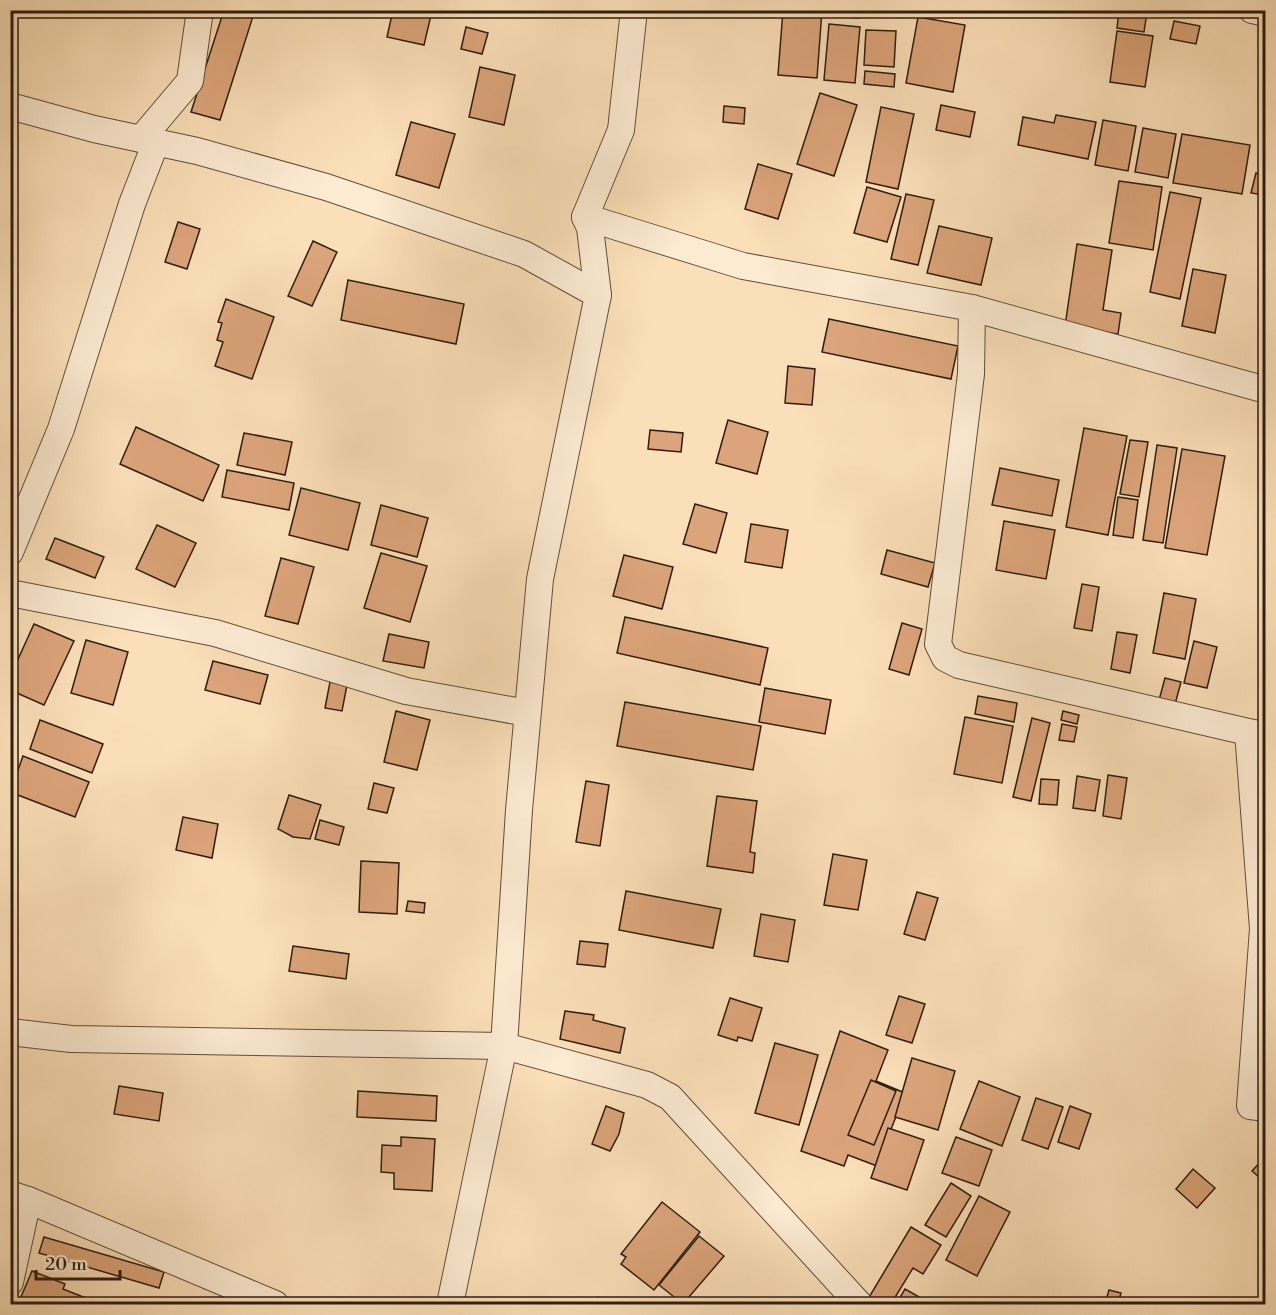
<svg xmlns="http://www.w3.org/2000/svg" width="1276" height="1315" font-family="'Libre Bodoni',serif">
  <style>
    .building { fill: #dca47a; stroke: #2d1d10; stroke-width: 1.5 }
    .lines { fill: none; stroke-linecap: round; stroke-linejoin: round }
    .minor-casing { stroke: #604e3a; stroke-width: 28 }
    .minor { stroke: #fcead1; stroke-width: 26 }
  </style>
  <rect width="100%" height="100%" fill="#fbdfb8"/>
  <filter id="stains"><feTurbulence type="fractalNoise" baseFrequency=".00333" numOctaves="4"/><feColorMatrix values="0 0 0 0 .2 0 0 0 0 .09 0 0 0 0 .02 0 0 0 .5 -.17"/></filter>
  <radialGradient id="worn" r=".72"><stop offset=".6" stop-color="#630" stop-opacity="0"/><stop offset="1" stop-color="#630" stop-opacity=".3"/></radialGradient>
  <g class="building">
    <path d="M224,10H255L220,120L191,112Z"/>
    <path d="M393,10L432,11L424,45L387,37Z"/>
    <path d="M783,10H822L817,78L778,75Z"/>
    <path d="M829,10H860L859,18L828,16Z"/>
    <path d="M1119,10L1147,12L1144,32L1117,28Z"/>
    <path d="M918,17L965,25L953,92L906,83Z"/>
    <path d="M1174,21L1200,26L1196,44L1170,39Z"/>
    <path d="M829,24L860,27L855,83L824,80Z"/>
    <path d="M466,27L488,33L482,54L461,49Z"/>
    <path d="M866,30L896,31L894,67L864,65Z"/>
    <path d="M1117,31L1153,36L1145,87L1110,82Z"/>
    <path d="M480,67L515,75L504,125L469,117Z"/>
    <path d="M865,71L895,74L894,87L864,84Z"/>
    <path d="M820,93L857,105L834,176L797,164Z"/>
    <path d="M941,105L975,112L970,137L936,130Z"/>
    <path d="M724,106L745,108L744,124L723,122Z"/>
    <path d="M881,107L914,114L898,189L866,182Z"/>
    <path d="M1056,115L1096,122L1088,159L1018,145L1023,117L1054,123Z"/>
    <path d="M1103,120L1136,126L1128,171L1095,165Z"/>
    <path d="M411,122L455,134L439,188L396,175Z"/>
    <path d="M1143,128L1176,134L1168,178L1135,172Z"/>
    <path d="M1182,134L1250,145L1242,194L1173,183Z"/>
    <path d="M758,164L792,174L778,219L745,209Z"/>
    <path d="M1256,173L1266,175L1264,195L1251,193Z"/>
    <path d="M1119,181L1162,187L1153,250L1109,243Z"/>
    <path d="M867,187L901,197L887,242L854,233Z"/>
    <path d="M1170,192L1201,198L1180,299L1150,292Z"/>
    <path d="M906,194L934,200L918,265L891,259Z"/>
    <path d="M178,222L200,229L187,269L165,262Z"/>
    <path d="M939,226L992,238L981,285L927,273Z"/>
    <path d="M313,241L337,252L312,306L288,296Z"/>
    <path d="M1077,244L1112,250L1103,310L1121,313L1118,334L1065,326Z"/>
    <path d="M1193,269L1226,275L1215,333L1182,326Z"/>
    <path d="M348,280L464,304L456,344L341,320Z"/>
    <path d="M226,299L274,317L252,379L215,366L223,342L217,340L222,323L218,322Z"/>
    <path d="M829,319L958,346L951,379L822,352Z"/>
    <path d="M788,366L815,369L812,405L785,403Z"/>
    <path d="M728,420L768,432L757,474L716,463Z"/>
    <path d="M136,427L219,465L203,501L120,464Z"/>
    <path d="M1084,428L1127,436L1108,535L1066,527Z"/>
    <path d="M650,430L683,433L681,452L648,449Z"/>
    <path d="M244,433L292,442L285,475L237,465Z"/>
    <path d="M1130,440L1148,442L1139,497L1120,494Z"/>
    <path d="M1157,445L1177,448L1163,543L1143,540Z"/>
    <path d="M1182,449L1225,456L1207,555L1165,548Z"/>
    <path d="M1000,468L1059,480L1052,516L992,505Z"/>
    <path d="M227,470L294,483L289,510L222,497Z"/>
    <path d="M301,488L360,503L348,550L289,535Z"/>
    <path d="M1118,497L1138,500L1133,538L1113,535Z"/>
    <path d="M695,504L727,513L716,553L683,544Z"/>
    <path d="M381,505L428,518L417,557L371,545Z"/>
    <path d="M1004,521L1055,530L1046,579L996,570Z"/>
    <path d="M751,524L788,530L782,568L745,562Z"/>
    <path d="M157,525L196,543L175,587L136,569Z"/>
    <path d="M55,538L104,557L95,578L46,559Z"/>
    <path d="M887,550L935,563L928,587L881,574Z"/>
    <path d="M381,553L427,566L410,622L364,608Z"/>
    <path d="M624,555L673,567L662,609L613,596Z"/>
    <path d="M281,558L314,567L298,624L265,616Z"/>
    <path d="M1082,584L1099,587L1092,631L1074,628Z"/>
    <path d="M1164,593L1196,599L1185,659L1153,653Z"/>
    <path d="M625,617L768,648L760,685L617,653Z"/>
    <path d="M902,623L922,629L909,675L889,669Z"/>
    <path d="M34,624L74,641L44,705L10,690V677Z"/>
    <path d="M1117,632L1137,635L1130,673L1111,669Z"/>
    <path d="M389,634L429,642L424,668L383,661Z"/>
    <path d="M86,640L128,652L113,705L71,693Z"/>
    <path d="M1194,641L1217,647L1207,688L1184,683Z"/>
    <path d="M213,661L268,675L260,704L205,690Z"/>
    <path d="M1165,678L1181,682L1174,708L1158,704Z"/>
    <path d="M330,682L347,685L342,711L325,708Z"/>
    <path d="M765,688L831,700L825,734L759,722Z"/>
    <path d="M978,696L1017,703L1014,722L975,714Z"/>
    <path d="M625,702L761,726L753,770L617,746Z"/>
    <path d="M396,711L430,720L417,770L384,762Z"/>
    <path d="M1063,711L1079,715L1077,724L1061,720Z"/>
    <path d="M965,717L1013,726L1002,783L954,774Z"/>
    <path d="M1032,718L1050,723L1031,801L1013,797Z"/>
    <path d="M40,720L103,744L92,773L30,749Z"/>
    <path d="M1062,724L1077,727L1074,742L1059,740Z"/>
    <path d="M23,756L89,782L75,817L10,792Z"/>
    <path d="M1108,775L1127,778L1121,819L1103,816Z"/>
    <path d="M1077,776L1100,780L1095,811L1073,808Z"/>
    <path d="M1041,779L1059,780L1057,805L1039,804Z"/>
    <path d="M586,781L609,785L600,846L576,842Z"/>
    <path d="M374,783L394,788L387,813L368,809Z"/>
    <path d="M289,795L321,805L310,839L293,837L278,829Z"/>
    <path d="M717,796L757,801L750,852L755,853L753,873L707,866Z"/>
    <path d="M183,817L218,824L212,858L176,850Z"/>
    <path d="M320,820L344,827L339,845L315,839Z"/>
    <path d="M833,854L867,860L858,910L824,905Z"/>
    <path d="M361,861L399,863L397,914L359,912Z"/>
    <path d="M626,891L721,909L713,948L619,930Z"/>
    <path d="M917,892L938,898L925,940L904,934Z"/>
    <path d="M408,901L425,903L424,913L406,911Z"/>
    <path d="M761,914L795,920L788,962L754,956Z"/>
    <path d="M580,941L608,944L605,967L577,964Z"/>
    <path d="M293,946L349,954L346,979L289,971Z"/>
    <path d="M899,996L925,1004L912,1043L886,1035Z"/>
    <path d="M730,998L762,1008L752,1041L738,1037L737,1041L718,1035Z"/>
    <path d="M565,1011L594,1015L593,1020L625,1028L620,1053L560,1039Z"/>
    <path d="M840,1031L888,1050L876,1081L905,1093L877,1166L848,1155L844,1166L801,1151Z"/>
    <path d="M775,1043L818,1055L799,1125L755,1113Z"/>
    <path d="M912,1058L955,1071L938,1130L895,1117Z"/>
    <path d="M871,1080L896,1091L874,1145L848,1135Z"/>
    <path d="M979,1081L1020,1097L1002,1146L960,1129Z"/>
    <path d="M119,1086L163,1093L159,1121L114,1114Z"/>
    <path d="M358,1091L437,1096L436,1121L357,1117Z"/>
    <path d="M1036,1098L1063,1107L1048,1149L1022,1140Z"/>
    <path d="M606,1106L624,1113L619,1134L610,1151L592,1144Z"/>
    <path d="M1070,1106L1091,1114L1079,1149L1058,1142Z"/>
    <path d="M888,1128L924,1140L907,1190L871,1178Z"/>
    <path d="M401,1137L435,1139L432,1191L394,1189V1173L381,1172L382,1145L401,1146Z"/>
    <path d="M956,1137L992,1150L979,1186L942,1173Z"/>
    <path d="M1266,1156V1183L1252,1171Z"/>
    <path d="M1193,1169L1215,1188L1197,1208L1176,1189Z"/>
    <path d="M951,1183L971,1196L946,1237L925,1225Z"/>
    <path d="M979,1196L1010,1212L977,1276L946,1260Z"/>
    <path d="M662,1202L700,1232L654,1290L621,1264L626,1257L621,1254Z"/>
    <path d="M911,1227L941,1245L923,1274L913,1268L891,1304H878L868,1299Z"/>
    <path d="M699,1236L724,1256L683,1304L659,1285Z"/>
    <path d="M44,1237L164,1272L159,1288L39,1253Z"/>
    <path d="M32,1271L65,1284L63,1289L101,1304H18Z"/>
    <path d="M905,1289L921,1298L918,1304H896Z"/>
    <path d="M1109,1290L1121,1293L1118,1304H1105Z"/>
    <path d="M598,1297L610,1304H594Z"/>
  </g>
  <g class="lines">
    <g class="minor-casing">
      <g id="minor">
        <path d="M1252,10L1266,13"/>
        <path d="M10,106L94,129L197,151L326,187L524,254L598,295"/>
        <path d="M141,139L190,81L200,10"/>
        <path d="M585,217L743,266L972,308L1266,390"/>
        <path d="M972,308L971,374L938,644L945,658L959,665L1248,732L1266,735"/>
        <path d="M10,552L61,429L132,204L156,142"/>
        <path d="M10,593L215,633L406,691L527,713"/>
        <path d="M1248,732L1263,929L1250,1106L1266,1108"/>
        <path d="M10,1032L71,1039L504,1046L647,1085L670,1097L859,1304"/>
        <path d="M10,1194L28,1200L275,1304"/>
        <path d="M10,1282L28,1200"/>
        <path d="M450,1304L504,1046L519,810L540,579L598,295L590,228L585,217L621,130L634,10"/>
      </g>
    </g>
    <use href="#minor" class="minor"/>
  </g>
  <rect width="1276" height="1315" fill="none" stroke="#fbdfb8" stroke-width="36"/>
  <rect x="12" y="12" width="1252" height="1291" fill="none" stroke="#2d1d10" stroke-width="3"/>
  <rect x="18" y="18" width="1240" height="1279" fill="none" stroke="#2d1d10" stroke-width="1.5"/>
  <path d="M36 1270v9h84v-9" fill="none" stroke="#2d1d10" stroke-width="3"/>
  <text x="45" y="1270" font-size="18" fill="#2d1d10" stroke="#fcead1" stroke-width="4.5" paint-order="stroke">20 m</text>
  <rect width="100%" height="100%" filter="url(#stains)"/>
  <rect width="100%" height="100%" fill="url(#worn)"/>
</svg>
